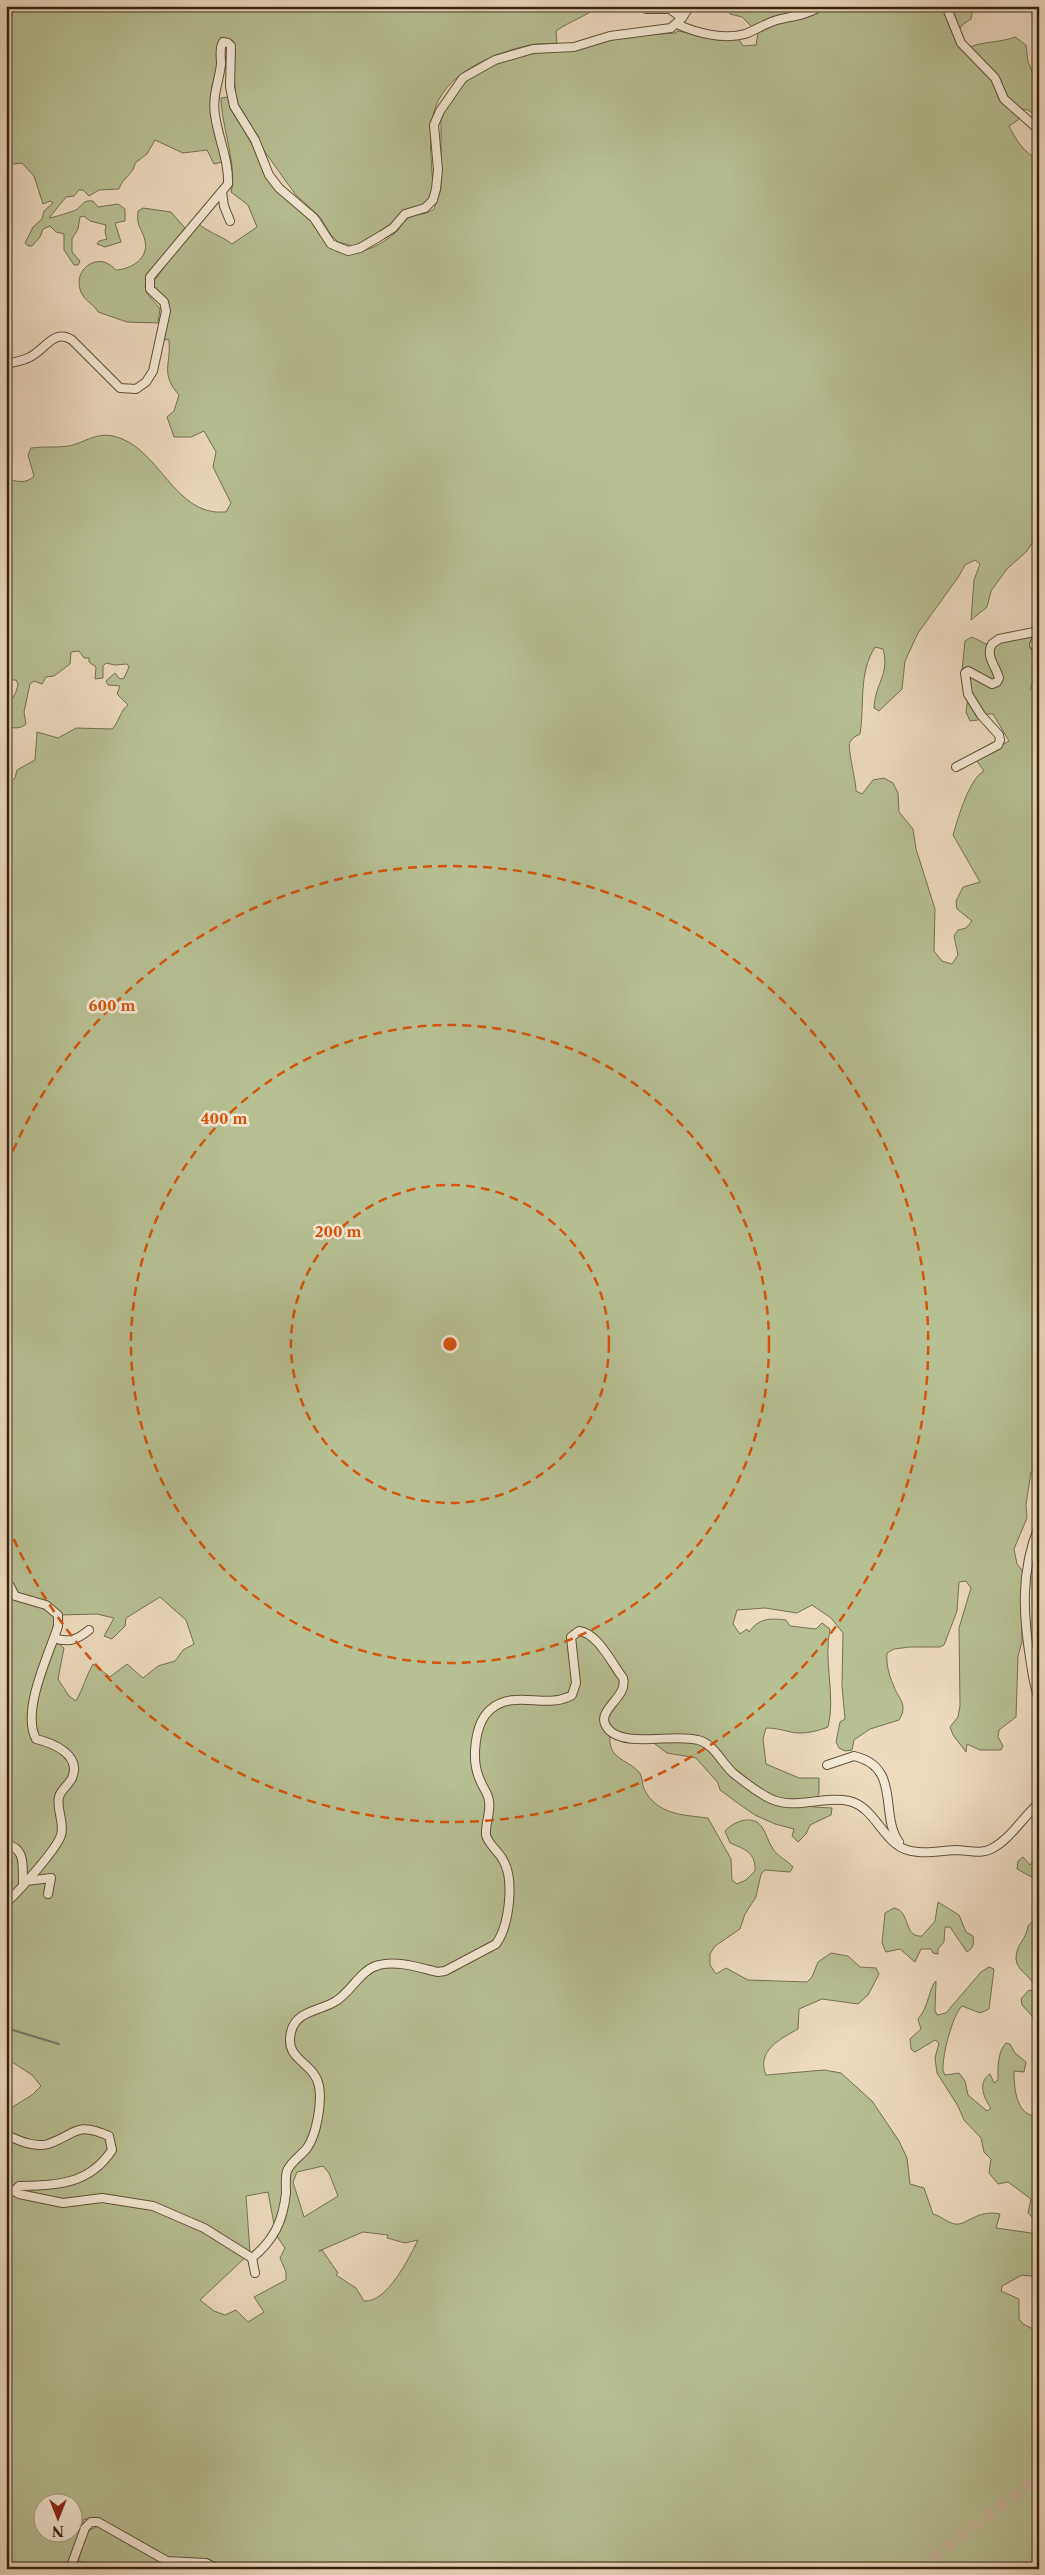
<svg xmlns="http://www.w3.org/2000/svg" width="1045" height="2575" font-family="'Libre Caslon Text',serif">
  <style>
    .green { fill: #b7c092; stroke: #757250; fill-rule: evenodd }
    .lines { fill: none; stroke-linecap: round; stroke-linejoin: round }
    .stream { stroke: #707f6d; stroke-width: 2 }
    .highway-tunnel { stroke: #c7b69b; stroke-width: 11; stroke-dasharray: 11 5.5; stroke-linecap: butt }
    .minor-casing { stroke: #615239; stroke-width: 10 }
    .minor { stroke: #f3e8d5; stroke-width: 8 }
    .ring { fill: none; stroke: #d6540c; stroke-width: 2.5; stroke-dasharray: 9 6 }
    .centre { fill: #d6540c; stroke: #f3e8d5; stroke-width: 2.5 }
    .ring-label { font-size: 15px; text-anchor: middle; font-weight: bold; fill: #d6540c; stroke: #f3e8d5; stroke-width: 5; stroke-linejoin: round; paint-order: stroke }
  </style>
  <rect width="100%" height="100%" fill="#ecdbbe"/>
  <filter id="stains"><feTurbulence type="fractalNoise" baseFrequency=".004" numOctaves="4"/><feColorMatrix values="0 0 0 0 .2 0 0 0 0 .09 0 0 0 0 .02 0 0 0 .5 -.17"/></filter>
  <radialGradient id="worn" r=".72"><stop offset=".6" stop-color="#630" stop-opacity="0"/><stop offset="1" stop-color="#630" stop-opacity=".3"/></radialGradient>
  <g class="green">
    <path d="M6,6H599C585,17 570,21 556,31L557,43C548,44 538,43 530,45C493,53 441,74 433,116C428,139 432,165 433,188L430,198L422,207L403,211L385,231L353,246L338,242L331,235L320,217L296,195L285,180L265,152L240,108L236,99L234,75L235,54L233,41L221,40L218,71L212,85L213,118L222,162L214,164L207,150L183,153L155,140L147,154L135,163C134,174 122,178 119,189L99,190L89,196L83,190H79L74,196L66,197L49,218C52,218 74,211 76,210C84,204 83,200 93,201L98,207L118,204L125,209V221L115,223L121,242L105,247L97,244L99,241L107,239L105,232L106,225L90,221L84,216L80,217L78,229L72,239V252L80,261L78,265H74L64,250V234L56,232L50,226L43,229L40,237L32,246H28L25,243L33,227L42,219L44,211L53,203L50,201L43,204L34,176L22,163L6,165Z"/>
    <path d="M728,6H973L971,19L962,25L958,32L968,48C982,41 1000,43 1015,37L1026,45L1028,62L1039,87V118L1028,110L1021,109L1018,120L1009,126C1015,138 1025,156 1039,158V532L1027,551L1007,569L991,591L987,607L971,620L974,580L980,564L975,560L965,565L959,576L918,633L905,661L902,689L879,711L874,708C875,683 890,675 883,649L875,647C858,674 865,704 860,734C856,736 852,738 850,742C847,748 856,780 856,791L862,794L873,780L884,778L893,783L898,793L899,812L913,829L916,849L935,909L934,951L942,961L952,964L958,955L954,936L958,930L966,928L972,921L957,909L956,901L963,887L980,882L953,835C958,818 969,779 984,771L976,760L1009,741L993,714H985L978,720L970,721L966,712L969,689L962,670L965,641L972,637L986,644L996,643L1039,630V667L1030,689L1039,694V1469L1031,1472L1026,1505L1027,1518L1014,1549L1017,1564L1024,1573L1021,1592L1022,1642L1018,1656L1016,1717L999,1730L998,1737L1003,1746L1001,1750H980L967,1744L966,1752L953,1735L950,1727L958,1717L960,1706L959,1628L971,1588L966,1581L959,1582L957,1611L944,1645L940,1647H910L894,1649L887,1653C886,1664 889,1675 893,1684C898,1699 909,1704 899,1720L870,1729L854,1740L852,1750L845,1751L839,1748L836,1742L840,1722L845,1719L842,1686L843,1633L831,1618L812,1605L797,1613L765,1608L737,1610L733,1624L740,1634L747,1629L749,1632C759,1618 770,1618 786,1620L790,1626L816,1629L822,1623L830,1629C823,1661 836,1695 828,1727C818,1731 802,1735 791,1732C782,1730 776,1728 766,1728L763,1739L766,1764L799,1778H819V1793L813,1807L832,1808L831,1815L810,1825L806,1834L798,1842L792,1836L794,1829L775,1824L755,1815L739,1804L720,1790L718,1783L696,1758L667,1753L651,1741L610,1737C608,1758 626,1759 638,1771C643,1776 642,1783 644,1789C657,1815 684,1815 708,1818L731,1859L732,1880L737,1884L746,1880L755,1871C756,1853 745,1849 730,1843L725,1831C734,1821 753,1814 762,1827C767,1834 768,1842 773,1849C778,1857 787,1860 793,1867L790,1872L765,1870L761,1874L756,1897L745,1914L740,1929L715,1946L710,1954V1965L716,1974L726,1968L748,1980L807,1982L812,1977L818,1962L831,1953L848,1956L860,1967L876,1968L879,1974L868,1995L858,2004L822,1999L799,2009L798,2029C780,2039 756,2051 766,2075L824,2070L841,2073L872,2101L899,2141L907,2158L910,2184L924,2188L933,2214C941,2216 948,2223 955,2224C966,2226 977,2209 1000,2214L996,2228L1038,2234L1039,2277L1022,2275L1002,2286L1001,2291L1019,2299V2319L1023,2324L1039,2332V2569H229L207,2559L165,2557L98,2520L84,2519L72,2557L65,2569H6V2111L32,2095L41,2086L32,2075L6,2058V786L15,778L17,770L35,760L37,732L58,738L76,728L112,729C119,722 120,711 128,705L117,694L120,686L108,685L106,681L115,673L120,679L124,678L129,667L127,664L115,665L106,663L103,666V678L95,679L96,667L89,662V658H84L79,651L71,652L70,664L54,676L46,677L42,684L34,681L30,684L24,712L26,724C21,729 12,729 7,725C3,703 15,702 18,684L16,680H6V478C16,482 27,484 34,476L28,455L31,448C43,446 56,448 69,446C84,443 96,432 113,436C160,446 173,517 226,512L231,503L213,467L216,452L204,431L191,437H174L167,417L174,411L179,395C160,373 171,366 169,340L163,339L168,313L153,290L152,284L177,249L199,224C209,233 222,236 232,244L257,227L248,205L231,192C238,169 221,124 221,98L228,97L233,111L246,132L266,174L341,252C362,255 383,245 398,230C401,226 404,220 408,218C416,213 425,216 434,209L441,189V117L458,86L482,69L533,52L619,37L675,33L678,31L714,37L738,38L743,46L756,45L758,33L742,17L730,14ZM160,1597L186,1620L194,1644L183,1650L175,1661L158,1666L143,1678L127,1664L110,1677L93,1664C86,1676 83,1689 76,1701L69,1696L58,1679L64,1648L52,1639L60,1615L97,1614L114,1618L104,1636L112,1639L125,1626L126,1618ZM323,2166L329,2173L338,2196L304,2217L293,2182L297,2172ZM268,2192L276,2235L285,2248L280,2258L286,2272V2280L254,2297L264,2312L248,2322L236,2310L225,2315L214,2311L200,2300L250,2253L246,2196ZM363,2232L388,2235L387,2238L405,2243L418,2240C409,2258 387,2303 364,2301L356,2288L336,2275L338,2273L322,2250L319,2251ZM42,2502H72V2532H42Z"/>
    <path d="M143,208L171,212L185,228L148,275C140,293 151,296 160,309L158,323L127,322L98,312C94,304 86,302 82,294C75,281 81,266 95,262C104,260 110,264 116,270C131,269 149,259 145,241C142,227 136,228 138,211Z"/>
    <path d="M1023,1857L1030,1865L1034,1859L1039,1857V1881L1017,1869L1018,1861Z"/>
    <path d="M938,1902L959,1915L966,1932L973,1936C974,1943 974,1948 967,1952L950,1927H945L944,1942L938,1949V1954L933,1953L931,1949H921L915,1962L900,1949L886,1952L882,1943L885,1913L894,1908C911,1911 903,1938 922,1936L935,1921Z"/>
    <path d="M1039,1915V2036L1033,2017L1022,2005L1021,1999L1029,1990L1036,1992C1034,1975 1017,1973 1016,1959C1016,1943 1026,1941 1028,1926Z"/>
    <path d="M989,1967L994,1969L989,2009L980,2013L962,2006C952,2016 942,2056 943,2071L945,2075L959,2073L965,2081L968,2095L987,2111L991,2108C984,2099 977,2082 990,2074L994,2083L998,2080C998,2068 997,2053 1006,2043L1010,2044L1015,2053L1026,2062L1024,2072L1014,2071C1014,2088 1016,2118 1039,2116V2216L1032,2217L1028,2213L1031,2199L1008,2182L998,2184L989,2173L991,2159L984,2152L981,2138L964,2120L958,2106L937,2073L935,2058L939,2043L935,2040L915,2052L911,2049L910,2039L921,2029L918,2019C929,2007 929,1987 936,1981L935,2010L937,2015L946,2013L981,1972Z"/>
    <path d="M98,2526L163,2563L202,2569H89L87,2563L78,2561L88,2531Z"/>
  </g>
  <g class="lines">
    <path class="stream" d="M6,2028L59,2044"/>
    <path class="highway-tunnel" d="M919,2569L1039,2477"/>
    <g class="minor-casing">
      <g id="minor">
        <path d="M946,6L961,43L995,78L1004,99L1039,130"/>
        <path d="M646,9H670L682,18"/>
        <path d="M677,24C696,33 724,40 745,34C756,30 766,23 777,20C793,16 807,15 821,6"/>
        <path d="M222,192L224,206L230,221"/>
        <path d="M6,364C14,362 23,361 30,357C45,350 54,328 72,340L120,388L136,389L146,382L153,371L166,311L164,302L150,289V277L228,184C229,160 218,138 215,115C212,96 219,82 221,64C221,57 219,48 223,42L228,43L231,46L230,87L234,106L255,140L269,175L279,188L314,218L331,244L348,251L360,248L382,235L393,228L405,214L425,208L433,200L436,189L438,170L434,125L440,111L463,78L495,60L533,49L574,47L610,36L671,28L682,18L690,6"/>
        <path d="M1039,632L1034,645L1039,652"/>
        <path d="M956,767L998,745L1000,740L999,735L981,715L968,694L965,673L968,671L992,684L997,682L999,678C996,666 985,656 992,644L999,639L1039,631"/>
        <path d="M1039,1526C1020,1572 1023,1616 1031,1664C1033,1676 1034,1687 1039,1698"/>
        <path d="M54,1638C68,1643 77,1640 89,1630"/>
        <path d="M827,1765L854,1756C902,1767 879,1815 899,1842"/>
        <path d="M6,1844C27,1849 22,1867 23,1885"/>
        <path d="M26,1881L51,1878L48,1894"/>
        <path d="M6,1903C18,1892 57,1849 61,1835C65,1823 56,1809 59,1797C61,1789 69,1785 72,1778C82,1755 53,1743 36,1739C21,1710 49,1655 58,1626V1615L46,1605L15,1596L10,1586"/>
        <path d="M6,2135C18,2140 34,2148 48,2144C77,2134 75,2121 109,2136L112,2150C89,2185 57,2185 19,2186L14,2191L19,2194L63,2203L102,2198L153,2206L204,2228L252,2258C274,2240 283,2221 286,2193C286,2186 285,2177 287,2171C291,2161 301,2156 307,2148C317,2134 322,2102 319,2086C314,2061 284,2061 291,2032C296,2010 321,2011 336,2001C351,1992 361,1969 379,1965C398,1960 420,1968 438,1972L445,1971L496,1944C509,1926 515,1880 503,1860C499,1852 488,1844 486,1835C485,1824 491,1812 489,1801C488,1793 483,1788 480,1780C471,1761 474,1723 491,1709C515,1689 547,1710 572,1695L576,1683L571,1637L579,1631C598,1633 612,1664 623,1678C629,1699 591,1711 609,1730C626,1748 675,1733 698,1740C714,1744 721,1762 733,1773C743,1781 756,1791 767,1797C793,1812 822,1795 849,1801C871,1806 880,1832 896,1844C911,1857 937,1851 955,1850C968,1850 981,1855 993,1848C1011,1838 1023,1817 1039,1803"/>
        <path d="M252,2258L255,2273"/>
        <path d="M70,2569L85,2528L91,2522H98L167,2561L206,2563L218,2569"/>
      </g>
    </g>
    <use href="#minor" class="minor"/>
  </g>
  <g class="ring">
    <circle cx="450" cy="1344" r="159"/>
    <circle cx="450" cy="1344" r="319"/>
    <path d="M7 1165A478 478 0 1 1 7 1523"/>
  </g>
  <circle cx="450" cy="1344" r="8" class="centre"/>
  <g class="ring-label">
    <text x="112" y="1011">600 m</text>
    <text x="224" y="1124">400 m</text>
    <text x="338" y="1237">200 m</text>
  </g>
  <rect width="1045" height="2575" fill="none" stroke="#ecdbbe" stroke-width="25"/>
  <rect x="8" y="8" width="1030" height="2560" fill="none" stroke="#33240d" stroke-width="2.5"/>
  <rect x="12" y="12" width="1020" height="2550" fill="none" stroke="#33240d"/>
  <g transform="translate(58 2518) rotate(180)"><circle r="24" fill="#f3e8d5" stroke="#a69a85"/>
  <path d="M0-4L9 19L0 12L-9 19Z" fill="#8f2418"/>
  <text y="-8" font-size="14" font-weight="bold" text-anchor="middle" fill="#33240d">N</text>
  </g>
  <rect width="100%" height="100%" filter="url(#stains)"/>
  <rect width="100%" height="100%" fill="url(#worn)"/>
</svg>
